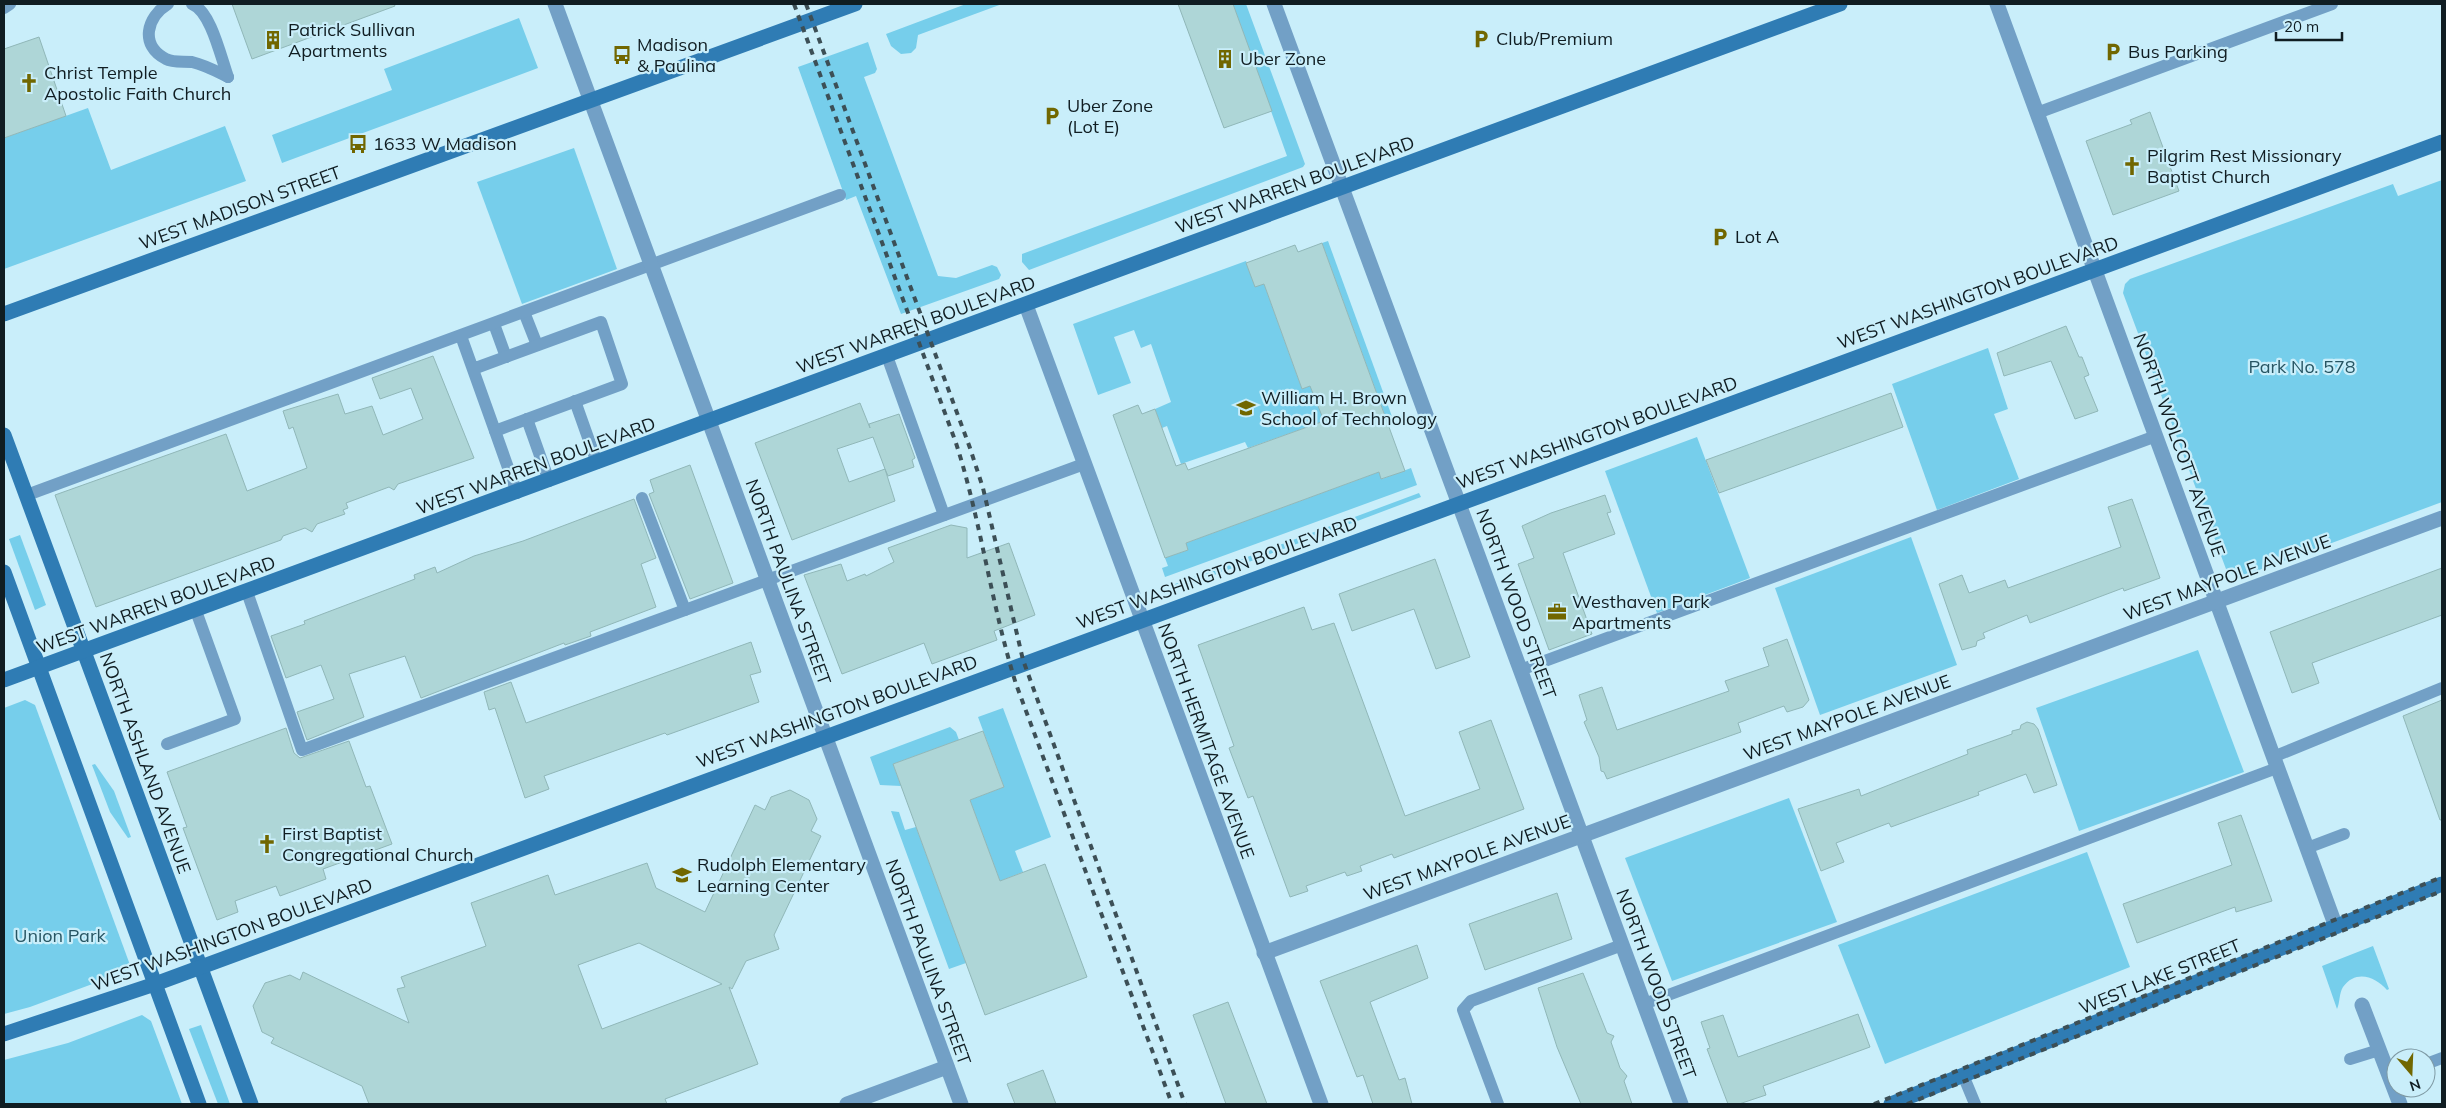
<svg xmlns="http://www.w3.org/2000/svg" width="2446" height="1108" font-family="Mulish,sans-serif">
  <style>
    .green { fill: #76ceeb }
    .building { fill: #aed6d7; stroke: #90b7b8; fill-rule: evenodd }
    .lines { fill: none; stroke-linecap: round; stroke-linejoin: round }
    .lane { stroke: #72a0c6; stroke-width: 12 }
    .street { stroke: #72a0c6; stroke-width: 15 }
    .secondary { stroke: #2f7cb4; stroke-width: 15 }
    .rail { stroke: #3c4f56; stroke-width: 4; stroke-dasharray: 6 6; stroke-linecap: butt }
    .labels { text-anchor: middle; stroke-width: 4.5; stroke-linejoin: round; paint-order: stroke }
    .poi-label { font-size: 18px; fill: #101d22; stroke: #c9eefa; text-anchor: start }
    .street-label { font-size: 18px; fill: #101d22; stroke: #c9eefa }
    .park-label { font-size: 18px; fill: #275563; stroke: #c9eefa }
  </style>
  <rect width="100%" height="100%" fill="#c9eefa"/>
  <g class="green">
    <path d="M966,4H1002L918,35L916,48L911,53L901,54L891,46L886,34Z"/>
    <path d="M1233,4H1246L1305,164L1303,167L1029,270L1022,262V254L1287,156Z"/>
    <path d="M519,18L538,68L282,163L272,135L392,90L384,69Z"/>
    <path d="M868,42L877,69L875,73L864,77L938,276L956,278L992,265L997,267L1001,275L999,279L901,314L856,196L846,200L798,67Z"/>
    <path d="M88,108L111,170L225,126L246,181L4,269V138Z"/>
    <path d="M574,148L617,269L522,304L477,182Z"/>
    <path d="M2442,180V502L2240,577L2235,576L2226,569L2123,293L2125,284L2130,279L2393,184L2398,196Z"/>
    <path d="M1328,241L1394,422L1388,424L1322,243Z"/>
    <path d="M1246,261L1255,286L1264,284L1302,389L1312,385L1324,421L1248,448L1245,442L1181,464L1167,426L1162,428L1155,409L1171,402L1151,344L1141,348L1134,330L1114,337L1131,383L1098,395L1073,324Z"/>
    <path d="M1988,348L2008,409L1994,414L2019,479L1937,510L1892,384Z"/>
    <path d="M1697,437L1750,578L1657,613L1605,471Z"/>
    <path d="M1411,468L1417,485L1165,577L1162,568L1168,566L1165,558L1188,550L1186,543L1379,472L1382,479Z"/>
    <path d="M1419,493L1421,497L1169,592L1167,587Z"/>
    <path d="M20,535L46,605L35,610L9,539Z"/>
    <path d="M1911,537L1957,665L1820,715L1775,588Z"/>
    <path d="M2198,650L2244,772L2079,831L2036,708Z"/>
    <path d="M25,700L35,705L130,965L125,972L30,1007L4,1014V708Z"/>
    <path d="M1003,708L1051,837L1015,851L1023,872L1000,881L970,800L1004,787L978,717Z"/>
    <path d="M950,727L956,732L959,740L893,764L901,786L880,785L870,757Z"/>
    <path d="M95,764L114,791L131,837L128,838L110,812L92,765Z"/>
    <path d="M1789,798L1837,922L1672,981L1625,858Z"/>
    <path d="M891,811L899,812L905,830L916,827L966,963L949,969Z"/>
    <path d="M2087,852L2130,967L1885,1064L1838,945Z"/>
    <path d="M2373,946L2389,989L2387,990C2376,977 2356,969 2343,987C2339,993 2340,1003 2337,1009L2322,966Z"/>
    <path d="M142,1015L151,1021L182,1104H4V1060L68,1043Z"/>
    <path d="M201,1025L230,1104H218L189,1029Z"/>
  </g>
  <g class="building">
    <path d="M232,4H394L395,6L252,59Z"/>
    <path d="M1178,4H1233L1272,111L1224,128Z"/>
    <path d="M39,37L66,116L4,138V49Z"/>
    <path d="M2150,112L2179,191L2113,215L2086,141L2132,124L2130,120Z"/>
    <path d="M1322,243L1405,471L1381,479L1379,472L1186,543L1188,550L1165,558L1113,415L1138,405L1142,414L1155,409L1176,466L1185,463L1188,470L1324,421L1310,386L1302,389L1264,284L1255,287L1246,263L1295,245L1298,252Z"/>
    <path d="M2066,326L2079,357H2082L2089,375L2084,377L2098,411L2075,419L2051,361L2004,376L1997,353Z"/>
    <path d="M433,356L474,458L398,484L394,490L389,487L346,503L348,508L343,510L345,514L317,524L312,532L305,528L283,536L281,540L96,607L55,495L226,434L247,491L307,468L293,427L289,429L283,411L338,394L345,414L372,406L383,435L423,419L411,388L380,399L372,378Z"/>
    <path d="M1891,393L1903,427L1719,493L1706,460Z"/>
    <path d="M860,403L870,428L869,424L899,414L915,458L912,460L914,467L888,476L885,469L895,501L792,540L755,443ZM873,437L885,469L849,482L837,449Z"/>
    <path d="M690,465L733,583L690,599L649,494L654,492L650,480Z"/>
    <path d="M1605,495L1611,512L1607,513L1615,534L1563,553L1592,634L1549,650L1518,564L1534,558L1522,526L1551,513Z"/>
    <path d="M634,499L656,558L641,564L656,607L590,632L591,636L565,645L564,643L421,698L405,656L349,674L364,717L307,740L297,712L334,699L321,665L286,678L271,636L305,624L304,621L333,610L415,579L414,575L435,567L437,573L474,556L523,541Z"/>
    <path d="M2132,499L2160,578L2124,591L2123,588L2030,623L2027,615L1983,633L1985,638L1977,641L1976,646L1962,650L1939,584L1962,575L1969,593L2005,580L2008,588L2121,547L2108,507Z"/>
    <path d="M951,525L967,528V558L1009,543L1035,615L994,631L997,640L932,664L924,643L842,674L804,575L841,564L847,581L865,574L866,576L894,562L888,548Z"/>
    <path d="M1435,559L1470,657L1436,669L1414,609L1352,631L1339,594Z"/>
    <path d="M2442,568V615L2312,663L2319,683L2292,693L2270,632Z"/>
    <path d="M1304,607L1312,630L1334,623L1405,816L1480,789L1459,732L1491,720L1524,809L1394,858L1392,854L1360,866L1362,871L1347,876L1345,872L1306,886L1308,891L1290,897L1253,796L1248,798L1229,748L1234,746L1198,645Z"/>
    <path d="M1787,639L1809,700L1803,707L1787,712L1784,706L1738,723L1741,732L1607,779L1604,772L1601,771L1599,757L1584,722L1587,720L1579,695L1602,687L1617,730L1729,691L1725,681L1769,666L1763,648Z"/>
    <path d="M751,642L761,672L750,675L759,702L667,735L665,733L544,776L549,789L525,798L495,708L489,710L484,692L511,682L526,723Z"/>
    <path d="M2442,700V820H2440L2403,716Z"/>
    <path d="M2027,722L2034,724L2038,729L2057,785L2034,793L2026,774L1978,792L1979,795L1891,827L1889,823L1836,843L1844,862L1821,871L1798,809L1859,789L1861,796L1968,754L1967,750L2012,734V731L2020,729L2021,725Z"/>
    <path d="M286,728L294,753L300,758L349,741L366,787L370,786L392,844L323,869L326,879L280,896L276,886L235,901L238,912L217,920L183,828L187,827L167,772Z"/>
    <path d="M983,731L1004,787L970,800L1000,881L1045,864L1087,977L985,1015L893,764Z"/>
    <path d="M790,790L809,800L817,819L811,831L821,836L774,935L779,949L746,961L732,989L729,987L758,1064L665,1099L667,1104H369L362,1086L271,1043L274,1038L262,1032L253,1006L265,983L290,975L300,980L303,972L409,1023L397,989L405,987L401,977L486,946L471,903L548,875L555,895L647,863L656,888L705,912L755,805L765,810L771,797ZM639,943L722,984L602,1029L578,965Z"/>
    <path d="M2241,815L2272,901L2236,912L2235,907L2137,943L2123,904L2232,865L2218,823Z"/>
    <path d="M1557,893L1572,939L1485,970L1469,924Z"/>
    <path d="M1417,945L1428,978L1370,1002L1399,1080L1405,1078L1412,1104H1373L1363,1075L1357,1077L1320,981Z"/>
    <path d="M1583,973L1607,1033L1614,1036L1611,1042L1620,1068L1627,1076L1624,1081L1632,1104H1581L1557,1047L1538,988Z"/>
    <path d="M1228,1002L1267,1104H1226L1193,1015Z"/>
    <path d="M1858,1014L1870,1047L1763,1086L1766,1095L1739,1104H1728L1707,1049L1710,1048L1701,1022L1723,1015L1738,1057Z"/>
    <path d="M1043,1070L1056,1104H1015L1007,1084Z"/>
  </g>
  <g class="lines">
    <g class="lane">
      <path d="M168,4C147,17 139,45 166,59C173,63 184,61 192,62C205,65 216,71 228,77"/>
      <path d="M192,4C211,11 221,58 228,77"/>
      <path d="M4,8L10,4"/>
      <path d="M2037,113L2332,4"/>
      <path d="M524,312L537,345"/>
      <path d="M494,324L506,357"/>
      <path d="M461,336L495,431L622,384L601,322L473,369"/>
      <path d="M887,356L944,515"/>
      <path d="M575,401L597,463"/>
      <path d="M527,419L549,481"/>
      <path d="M495,431L517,493"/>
      <path d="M27,495L840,195"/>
      <path d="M642,498L685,610"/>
      <path d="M247,592L302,750L1084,464"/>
      <path d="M1520,670L2156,436"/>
      <path d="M167,744L235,719L196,611"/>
      <path d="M2273,757L2442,688"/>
      <path d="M2307,848L2344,834"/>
      <path d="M1644,1004L2277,768"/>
      <path d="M2350,1059L2379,1050"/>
      <path d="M2426,1064L2442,1058"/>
      <path d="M1963,1075L1975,1104"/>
      <path d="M1498,1104L1463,1010L1471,1001L1622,945"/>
    </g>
    <g class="street">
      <path d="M555,4L961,1104"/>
      <path d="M1274,4L1681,1104"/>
      <path d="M1997,4L2336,927"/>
      <path d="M1026,305L1321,1104"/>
      <path d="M1264,953L2442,518"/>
      <path d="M2362,1005L2400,1104"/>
      <path d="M847,1104L947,1067"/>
    </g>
    <g class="secondary">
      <path d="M4,314L855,4"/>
      <path d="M4,435L251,1104"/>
      <path d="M4,572L199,1104"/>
      <path d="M4,680L1840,4"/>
      <path d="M4,1034L155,984L2442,142"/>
      <path d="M1891,1104L2442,884"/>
    </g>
    <g class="rail">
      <path d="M794,4L956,443C981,521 991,604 1016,684L1172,1104"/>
      <path d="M806,4L970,448L983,488L1023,660L1185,1104"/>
      <path d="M1874,1104L2442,877"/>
      <path d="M1907,1104L2442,891"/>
    </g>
  </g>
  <defs>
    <g id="parking-bare" transform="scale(1.5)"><path d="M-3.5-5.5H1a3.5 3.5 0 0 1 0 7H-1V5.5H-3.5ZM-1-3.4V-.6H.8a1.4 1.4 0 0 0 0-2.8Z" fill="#716700" stroke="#c9eefa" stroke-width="2.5" paint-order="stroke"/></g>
    <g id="building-bare" transform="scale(1.5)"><path d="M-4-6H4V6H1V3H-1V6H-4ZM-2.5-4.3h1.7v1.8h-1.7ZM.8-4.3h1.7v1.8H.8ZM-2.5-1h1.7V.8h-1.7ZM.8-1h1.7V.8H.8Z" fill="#716700" stroke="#c9eefa" stroke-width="2.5" paint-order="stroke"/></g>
    <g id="bus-bare" transform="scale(1.5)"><path d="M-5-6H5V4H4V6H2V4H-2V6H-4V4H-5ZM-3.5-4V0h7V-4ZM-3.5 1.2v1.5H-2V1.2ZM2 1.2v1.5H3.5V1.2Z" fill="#716700" stroke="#c9eefa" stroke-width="2.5" paint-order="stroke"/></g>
    <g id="church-bare" transform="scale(1.5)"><path d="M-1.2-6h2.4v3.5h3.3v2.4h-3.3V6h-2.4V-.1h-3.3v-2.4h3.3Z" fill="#716700" stroke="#c9eefa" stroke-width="2.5" paint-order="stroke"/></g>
    <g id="school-bare" transform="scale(1.5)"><path d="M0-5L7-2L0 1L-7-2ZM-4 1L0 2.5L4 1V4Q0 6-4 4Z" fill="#716700" stroke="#c9eefa" stroke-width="2.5" paint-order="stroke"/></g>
    <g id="office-bare" transform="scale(1.5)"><path d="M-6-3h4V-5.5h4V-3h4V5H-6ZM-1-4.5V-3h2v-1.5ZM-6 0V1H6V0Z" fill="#716700" stroke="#c9eefa" stroke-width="2.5" paint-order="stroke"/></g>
  </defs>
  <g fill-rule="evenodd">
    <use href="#parking-bare" x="1481" y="39"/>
    <use href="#building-bare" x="273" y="40"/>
    <use href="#parking-bare" x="2113" y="52"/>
    <use href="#bus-bare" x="622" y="55"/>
    <use href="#building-bare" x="1225" y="59"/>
    <use href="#church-bare" x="29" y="83"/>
    <use href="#parking-bare" x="1052" y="116"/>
    <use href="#bus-bare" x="358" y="144"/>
    <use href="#church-bare" x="2132" y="166"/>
    <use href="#parking-bare" x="1720" y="237"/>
    <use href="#school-bare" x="1246" y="408"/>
    <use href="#office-bare" x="1557" y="612"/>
    <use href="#church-bare" x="267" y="844"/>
    <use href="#school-bare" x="682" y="875"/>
  </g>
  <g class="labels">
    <g class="poi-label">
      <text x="288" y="36">Patrick Sullivan<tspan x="288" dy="21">Apartments</tspan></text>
      <text x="1496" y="45">Club/Premium</text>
      <text x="637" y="51">Madison<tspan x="637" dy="21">&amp; Paulina</tspan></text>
      <text x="2128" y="58">Bus Parking</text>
      <text x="1240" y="65">Uber Zone</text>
      <text x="44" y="79">Christ Temple<tspan x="44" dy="21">Apostolic Faith Church</tspan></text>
      <text x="1067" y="112">Uber Zone<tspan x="1067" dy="21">(Lot E)</tspan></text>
      <text x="373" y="150">1633 W Madison</text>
      <text x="2147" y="162">Pilgrim Rest Missionary<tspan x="2147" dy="21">Baptist Church</tspan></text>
      <text x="1735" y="243">Lot A</text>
      <text x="1261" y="404">William H. Brown<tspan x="1261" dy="21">School of Technology</tspan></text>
      <text x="1572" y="608">Westhaven Park<tspan x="1572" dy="21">Apartments</tspan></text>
      <text x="282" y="840">First Baptist<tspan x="282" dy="21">Congregational Church</tspan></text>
      <text x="697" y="871">Rudolph Elementary<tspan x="697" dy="21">Learning Center</tspan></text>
    </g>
    <g class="street-label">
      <text transform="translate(1295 185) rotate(-20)" y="6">WEST WARREN BOULEVARD</text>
      <text transform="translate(240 208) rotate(-20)" y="6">WEST MADISON STREET</text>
      <text transform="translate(1978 293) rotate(-20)" y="6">WEST WASHINGTON BOULEVARD</text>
      <text transform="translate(916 325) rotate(-20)" y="6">WEST WARREN BOULEVARD</text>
      <text transform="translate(1597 433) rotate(-20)" y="6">WEST WASHINGTON BOULEVARD</text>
      <text transform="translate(2179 445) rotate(70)" y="6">NORTH WOLCOTT AVENUE</text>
      <text transform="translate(536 466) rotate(-20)" y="6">WEST WARREN BOULEVARD</text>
      <text transform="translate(1217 573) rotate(-20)" y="6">WEST WASHINGTON BOULEVARD</text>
      <text transform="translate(2227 578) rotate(-20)" y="6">WEST MAYPOLE AVENUE</text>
      <text transform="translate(788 582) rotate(70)" y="6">NORTH PAULINA STREET</text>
      <text transform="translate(1516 604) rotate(70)" y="6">NORTH WOOD STREET</text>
      <text transform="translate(156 605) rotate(-20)" y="6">WEST WARREN BOULEVARD</text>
      <text transform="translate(837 712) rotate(-20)" y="6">WEST WASHINGTON BOULEVARD</text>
      <text transform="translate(1847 718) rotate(-20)" y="6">WEST MAYPOLE AVENUE</text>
      <text transform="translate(1206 741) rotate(70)" y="6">NORTH HERMITAGE AVENUE</text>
      <text transform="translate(145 763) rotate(70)" y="6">NORTH ASHLAND AVENUE</text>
      <text transform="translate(1467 858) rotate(-20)" y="6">WEST MAYPOLE AVENUE</text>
      <text transform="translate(232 935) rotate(-20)" y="6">WEST WASHINGTON BOULEVARD</text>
      <text transform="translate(928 962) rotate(70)" y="6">NORTH PAULINA STREET</text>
      <text transform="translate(2160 977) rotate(-22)" y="6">WEST LAKE STREET</text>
      <text transform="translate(1656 984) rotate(70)" y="6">NORTH WOOD STREET</text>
    </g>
    <g class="park-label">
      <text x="2302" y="373">Park No. 578</text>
      <text x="60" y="942">Union Park</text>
    </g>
  </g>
  <rect width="2446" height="1108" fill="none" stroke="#101d22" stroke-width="10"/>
  <g transform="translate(2411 1073) rotate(161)"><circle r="24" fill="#c9eefa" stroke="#7f9aa4"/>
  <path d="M0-4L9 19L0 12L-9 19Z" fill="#716700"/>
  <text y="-8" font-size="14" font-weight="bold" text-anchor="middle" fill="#101d22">N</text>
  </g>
  <path d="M2276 32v8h66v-8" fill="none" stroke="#101d22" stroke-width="2.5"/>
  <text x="2284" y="32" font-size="15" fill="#101d22" stroke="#c9eefa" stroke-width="4" paint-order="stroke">20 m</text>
</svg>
